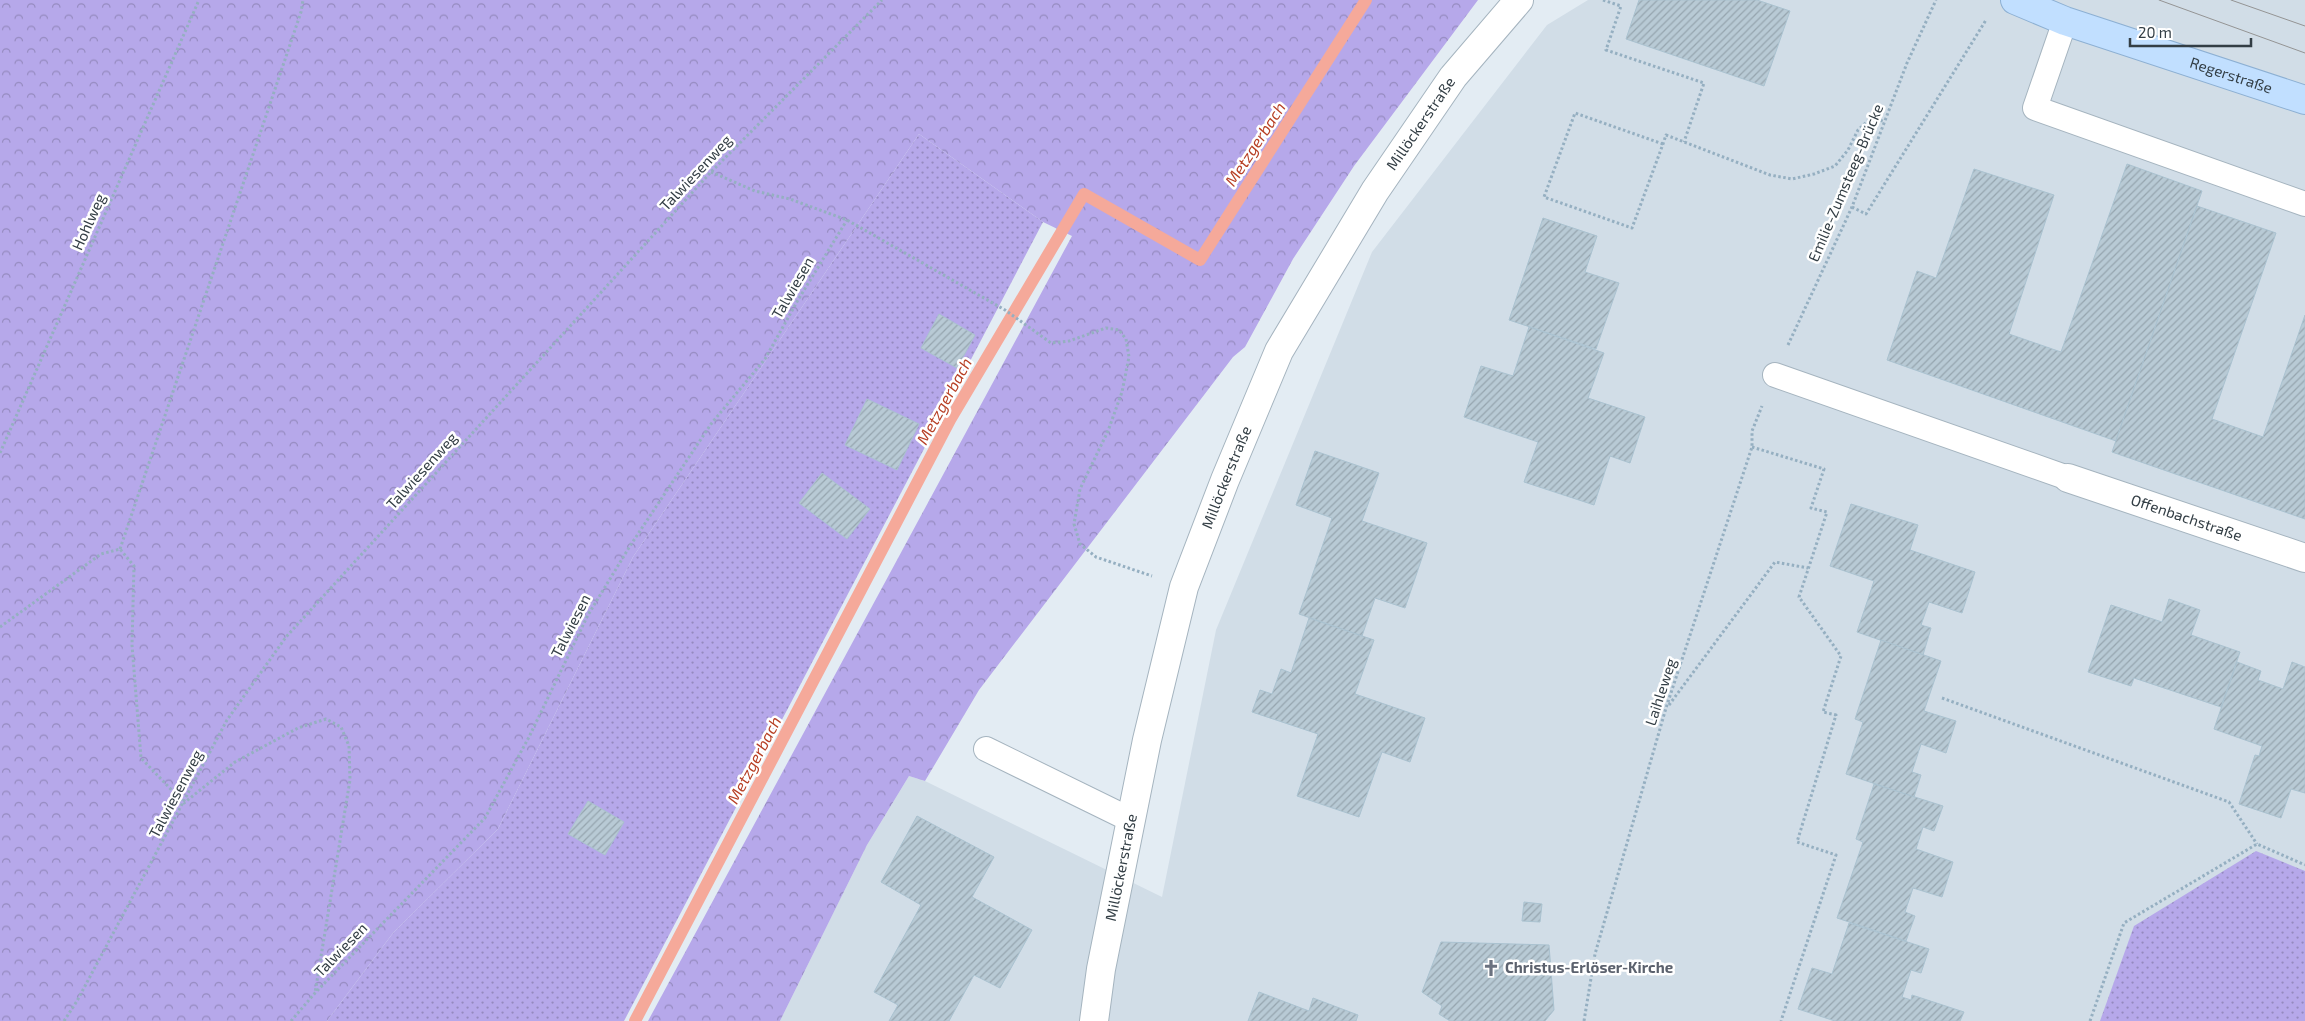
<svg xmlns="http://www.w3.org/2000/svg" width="2305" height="1021" font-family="'Exo 2',sans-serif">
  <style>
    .residential { fill: #d1dde7 }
    .grass { fill: url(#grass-dots) }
    .forest { fill: url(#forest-crowns) }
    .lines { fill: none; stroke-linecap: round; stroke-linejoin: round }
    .stream { stroke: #f5a99a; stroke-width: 12 }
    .building { fill: url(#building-hatch); stroke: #aac2d0 }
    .lane-casing { stroke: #a5b4bf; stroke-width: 26 }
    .street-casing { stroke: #a5b4bf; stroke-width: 30 }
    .secondary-casing { stroke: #8db0d3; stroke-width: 30 }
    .path { stroke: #95afc1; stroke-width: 3; stroke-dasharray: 2.5 2.5; stroke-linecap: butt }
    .lane { stroke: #fff; stroke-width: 24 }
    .street { stroke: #fff; stroke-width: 28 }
    .secondary { stroke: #c1dfff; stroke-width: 28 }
    .tram { stroke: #949494; stroke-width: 1 }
    .labels { text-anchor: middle; stroke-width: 5; stroke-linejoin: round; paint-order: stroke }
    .street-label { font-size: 15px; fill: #333e45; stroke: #fff }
    .worship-label { font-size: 15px; font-weight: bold; fill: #5b616d; stroke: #fff; text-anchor: start }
    .water-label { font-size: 16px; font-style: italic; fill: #b74026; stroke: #fff }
  </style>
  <defs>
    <pattern id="grass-dots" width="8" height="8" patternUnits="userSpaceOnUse" patternTransform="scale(1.25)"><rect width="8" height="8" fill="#b6a8ea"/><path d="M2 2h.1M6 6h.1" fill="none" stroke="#958abf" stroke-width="1.8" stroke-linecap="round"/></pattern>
    <pattern id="forest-crowns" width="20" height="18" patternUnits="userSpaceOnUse" patternTransform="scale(1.25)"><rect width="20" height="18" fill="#b6a8ea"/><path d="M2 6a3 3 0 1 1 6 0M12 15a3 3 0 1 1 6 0" fill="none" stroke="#958abf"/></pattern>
    <pattern id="building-hatch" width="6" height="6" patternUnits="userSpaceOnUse" patternTransform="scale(1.25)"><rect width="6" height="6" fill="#b8cad5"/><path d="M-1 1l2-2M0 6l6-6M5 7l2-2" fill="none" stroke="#96a5af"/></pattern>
  </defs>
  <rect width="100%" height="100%" fill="#e3ecf3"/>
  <path class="residential" d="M1588,0H2305V1021H780L867,845L909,776L925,781L1162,897L1216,630L1372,252L1547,25Z"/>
  <g class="grass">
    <path d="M919,134L1043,222L624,1021H327L393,933L498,829L633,557Z"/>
    <path d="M2256,851L2305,871V1021H2100L2134,926Z"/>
  </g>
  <path class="forest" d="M0,0H1478L1354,166L1293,259L1245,347L1233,357L979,690L925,781L909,776L867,845L780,1021H648L1072,236L1043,222L919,134L633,557L498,829L393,933L327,1021H0Z"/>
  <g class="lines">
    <path class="stream" d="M635,1021L950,420L1084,194L1200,260L1366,0"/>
  </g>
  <g class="building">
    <path d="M1639,0H1757L1790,11L1764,86L1626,39Z"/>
    <path d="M2127,164L2202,191L2116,441L1887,360L1917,271L1936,278L1974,169L2054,195L2009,334L2061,352Z"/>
    <path d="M2197,206L2276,233L2212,419L2263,437L2305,315V519L2112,452Z"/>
    <path d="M1543,218L1597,236L1585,272L1619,283L1596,349L1509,320Z"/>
    <path d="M939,314L975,335L957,368L921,348Z"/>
    <path d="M1529,327L1604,353L1588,398L1645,417L1630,463L1610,456L1594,505L1524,482L1538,442L1464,417L1481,366L1513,376Z"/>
    <path d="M867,399L919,424L897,470L845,445Z"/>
    <path d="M1315,451L1379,473L1362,521L1427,543L1405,608L1375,598L1362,636L1299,614L1332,518L1296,505Z"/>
    <path d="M822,473L870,509L847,539L799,503Z"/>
    <path d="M1851,504L1918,525L1910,550L1975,572L1962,613L1929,602L1921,625L1931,628L1923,655L1857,632L1874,581L1830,566Z"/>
    <path d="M2169,599L2200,610L2191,635L2240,652L2221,707L2134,678L2131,686L2088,672L2111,605L2162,622Z"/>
    <path d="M1309,618L1374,640L1355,694L1425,718L1410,762L1382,752L1359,817L1297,796L1318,734L1252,712L1260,690L1272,694L1281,669L1291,673Z"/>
    <path d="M1881,640L1941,661L1924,711L1956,721L1946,753L1921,744L1912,772L1921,775L1914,797L1846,774L1863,722L1855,719Z"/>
    <path d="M2237,662L2261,671L2258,680L2283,689L2292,662L2305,667V793L2291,789L2281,818L2239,804L2255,755L2259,756L2262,746L2214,729Z"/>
    <path d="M1874,784L1943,806L1934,831L1923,827L1916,849L1953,862L1942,897L1913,888L1905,912L1915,916L1906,941L1837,918L1863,842L1856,839Z"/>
    <path d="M588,801L624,822L605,855L568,834Z"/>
    <path d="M917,816L994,857L972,897L1032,930L1000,988L974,975L949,1021H889L898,1005L874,992L921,905L881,882Z"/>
    <path d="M1524,902L1542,904L1540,922L1522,921Z"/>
    <path d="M1849,923L1929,949L1921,973L1911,970L1902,997L1911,1000L1912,995L1964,1012L1960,1021H1835L1798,1009L1812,968L1832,974Z"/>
    <path d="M1441,942L1549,945L1554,1010L1545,1021H1450L1439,1014L1442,1006L1422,992Z"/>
    <path d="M1259,992L1309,1011L1313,998L1358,1015L1356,1021H1248Z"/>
  </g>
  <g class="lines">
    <g class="lane-casing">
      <g id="lane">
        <path d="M2065,21L2035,108L2305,204"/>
        <path d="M1775,375L2068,478"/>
        <path d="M986,749L1131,820"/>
      </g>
    </g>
    <g class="street-casing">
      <g id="street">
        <path id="s1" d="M2068,478L2305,558"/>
        <path id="s2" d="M1094,1021L1101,969L1147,740L1184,587L1225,480L1279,351L1375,191L1453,77L1519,0"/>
      </g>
    </g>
    <g class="secondary-casing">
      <g id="secondary">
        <path id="s3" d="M2015,0L2065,21L2305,100"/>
      </g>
    </g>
    <g class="path">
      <path d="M1603,0L1621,6L1606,50L1704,83L1684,142"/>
      <path d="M1663,144L1575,113L1544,197L1632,228L1663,144L1666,135L1770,175L1792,179L1814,174L1835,166L1848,150L1858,130L1872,117L1885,122"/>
      <path d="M711,172L755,191L790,199L847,220L1005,310L1051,343L1069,341L1106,328L1119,330L1126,339L1129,357L1122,392L1108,431L1080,489L1074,524L1080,544L1096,557L1152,576"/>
      <path d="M1852,207L1866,214L1986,20"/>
      <path d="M1788,345L1852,207L1907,63L1936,0"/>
      <path d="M1752,447L1824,469L1811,508L1827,512L1799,597L1841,656L1823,712L1836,715L1797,842L1836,855L1781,1021"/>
      <path d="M0,453L199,0"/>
      <path d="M120,549L301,12L303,0"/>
      <path d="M0,627L101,554L120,549L134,566L132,645L141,758L184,803L235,762L298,728L326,719L341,727L349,746L350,780L315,993"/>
      <path d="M1942,698L2229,802L2257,844"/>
      <path d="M1669,705L1775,562L1808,568"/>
      <path d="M64,1021L77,1001L227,720L286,637L711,172L882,0"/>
      <path d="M291,1021L315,993L485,818L529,737L588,615L630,546L711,424L765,359L798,300L847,220"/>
      <path d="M1584,1021L1595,954L1666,708L1752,447V431L1762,406"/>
      <path d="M2090,1021L2124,923L2257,844L2305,865"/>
    </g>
    <use href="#lane" class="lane"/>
    <use href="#street" class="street"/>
    <use href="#secondary" class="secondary"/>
    <g class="tram">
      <path d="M2159,0L2305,53"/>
      <path d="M2231,0L2305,26"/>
    </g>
  </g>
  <defs>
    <g id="church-bare" transform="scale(1.35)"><path d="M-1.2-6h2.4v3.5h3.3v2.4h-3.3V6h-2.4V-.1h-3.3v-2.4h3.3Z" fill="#6b7280" stroke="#fff" stroke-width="2.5" paint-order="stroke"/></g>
  </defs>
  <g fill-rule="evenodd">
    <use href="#church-bare" x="1491" y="968"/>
  </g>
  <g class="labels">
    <g class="street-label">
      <text dy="5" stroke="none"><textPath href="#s3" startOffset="229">Regerstraße</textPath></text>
      <text dy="5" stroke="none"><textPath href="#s2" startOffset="966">Millöckerstraße</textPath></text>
      <text transform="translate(696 173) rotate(-47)" y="5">Talwiesenweg</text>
      <text transform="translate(1846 183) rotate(-67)" y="5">Emilie-Zumsteeg-Brücke</text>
      <text transform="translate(89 222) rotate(-66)" y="5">Hohlweg</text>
      <text transform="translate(793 288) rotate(-60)" y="5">Talwiesen</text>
      <text transform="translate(422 471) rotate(-48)" y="5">Talwiesenweg</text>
      <text dy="5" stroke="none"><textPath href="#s2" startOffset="561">Millöckerstraße</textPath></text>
      <text dy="5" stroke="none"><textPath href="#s1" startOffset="125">Offenbachstraße</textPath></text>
      <text transform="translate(571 626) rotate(-63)" y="5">Talwiesen</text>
      <text transform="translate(1661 692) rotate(-72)" y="5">Laihleweg</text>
      <text transform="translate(176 794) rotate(-62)" y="5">Talwiesenweg</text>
      <text dy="5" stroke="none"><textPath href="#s2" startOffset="156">Millöckerstraße</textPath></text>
      <text transform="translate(341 950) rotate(-46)" y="5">Talwiesen</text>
    </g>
    <g class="worship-label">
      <text x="1505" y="973">Christus-Erlöser-Kirche</text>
    </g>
    <g class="water-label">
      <text transform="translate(1255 144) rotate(-57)" y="6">Metzgerbach</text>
      <text transform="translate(944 401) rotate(-61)" y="6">Metzgerbach</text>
      <text transform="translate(754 760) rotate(-62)" y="6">Metzgerbach</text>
    </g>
  </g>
  <path d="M2130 38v8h121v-8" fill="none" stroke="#333e45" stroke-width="2.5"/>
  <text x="2138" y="38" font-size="15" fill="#333e45" stroke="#ffffff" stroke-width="4" paint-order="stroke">20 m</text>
</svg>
